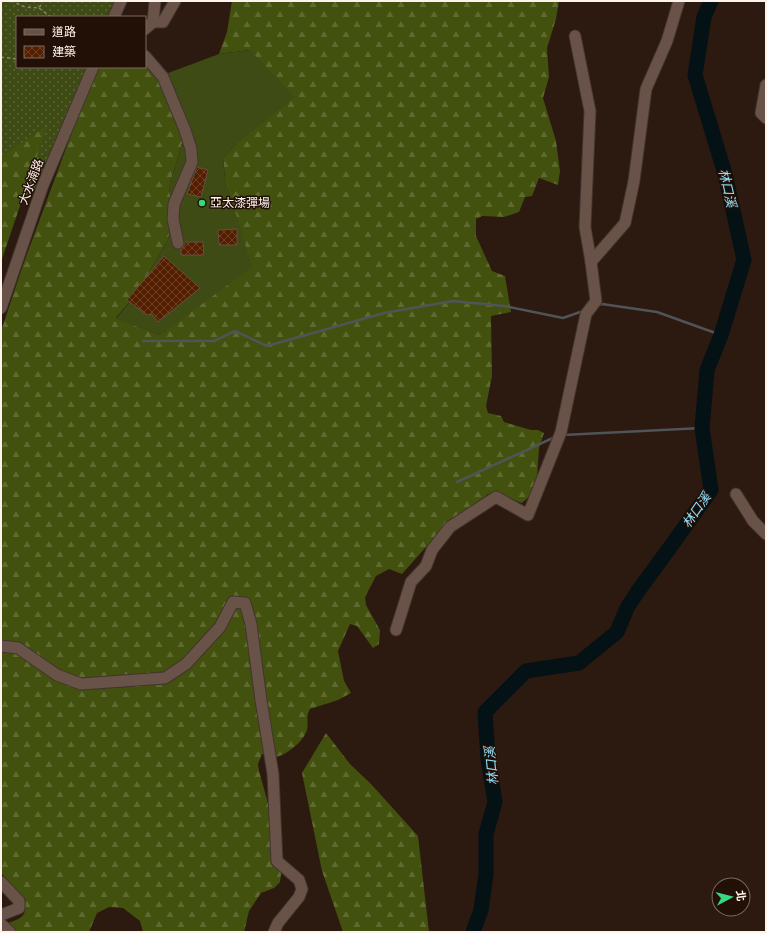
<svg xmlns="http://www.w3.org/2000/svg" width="767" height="933" font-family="Figtree,'Noto Sans TC',sans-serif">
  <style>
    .grass { fill: url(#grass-dots) }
    .forest { fill: url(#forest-firs) }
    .pitch { fill: #3e4b14 }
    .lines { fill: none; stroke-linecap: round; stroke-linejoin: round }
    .stream { stroke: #4f5456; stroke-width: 2.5 }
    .river { stroke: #041115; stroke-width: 15 }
    .building { fill: url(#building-cross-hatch); stroke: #654e43 }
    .minor-casing { stroke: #43342f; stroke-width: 13 }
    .path { stroke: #8e7e77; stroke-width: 1.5; stroke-dasharray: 3 3; stroke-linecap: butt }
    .minor { stroke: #695247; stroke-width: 11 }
    .poi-dot { fill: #37d880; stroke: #221007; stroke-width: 1.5 }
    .labels { text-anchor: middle; stroke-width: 3; stroke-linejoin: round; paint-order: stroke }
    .street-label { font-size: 12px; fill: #fef2ed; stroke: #221007 }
    .poi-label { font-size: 12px; fill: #fef2ed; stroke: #221007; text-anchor: start }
    .water-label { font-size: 13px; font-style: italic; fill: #92e1fb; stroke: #221007 }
  </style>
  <defs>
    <pattern id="grass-dots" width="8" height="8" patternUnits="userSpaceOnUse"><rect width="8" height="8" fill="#3e4b14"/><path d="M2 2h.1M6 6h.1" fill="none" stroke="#5b6536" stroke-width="1.8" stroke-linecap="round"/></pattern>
    <pattern id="forest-firs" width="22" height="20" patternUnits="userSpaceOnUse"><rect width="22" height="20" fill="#43510e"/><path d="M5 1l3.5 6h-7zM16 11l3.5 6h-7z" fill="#5f6a31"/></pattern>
    <pattern id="building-cross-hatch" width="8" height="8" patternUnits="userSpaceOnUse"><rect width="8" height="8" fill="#541f00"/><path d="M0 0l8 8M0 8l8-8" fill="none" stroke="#6e4026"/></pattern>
  </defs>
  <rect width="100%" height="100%" fill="#2c190f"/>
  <path class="grass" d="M1,1H121L114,17H17V67H93L43,185L1,211Z"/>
  <g class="forest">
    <path d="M232,1H559L556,19L547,48L549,77L543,98L556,141L560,171L558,185L539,178L532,196L525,197L519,212L504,217L482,216L476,219V236L492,271L505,276L511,312L491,316L492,376L486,406L488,413L501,416L504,422L531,430H538L544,433L539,448L537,479L532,494L522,503L495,493L488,494L473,508L448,522L402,574L389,569L376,576L365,597L366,605L380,630L379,644L373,648L357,626L350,624L338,651L344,681L351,693L338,700L310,709C305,718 309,721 307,730C304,741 285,757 274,757C270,757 266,754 262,754L258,764L259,771L281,850V874L280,882L274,888L261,893L249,911L244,932H143L140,921L123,908L109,907L97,913L89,932H11L6,923C10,922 15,921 18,919C39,908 7,883 1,872V331L23,265L96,67H145V53L168,73L181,107L183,140L169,187L173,219L168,239L138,292L116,318L160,335L225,178L223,158L236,144L250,50L219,54L227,32Z"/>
    <path d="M47,126L1,262V164L3,155Z"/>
    <path d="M326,733L350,764L371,784L418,836L429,932H343L322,871L302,773Z"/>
  </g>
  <path class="pitch" d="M250,50L295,97L236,144L223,158L225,178L252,267L160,335L116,319L138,292L168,239L173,219L169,187L183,140L181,107L168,73L219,54Z"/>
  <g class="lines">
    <g class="stream">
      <path d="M599,305L602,304L657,312L721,335"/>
      <path d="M143,341H214L235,331L267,346L384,313L453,301L504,306L563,318L583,311"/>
      <path d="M563,435L702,428"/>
      <path d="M457,482L555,437"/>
    </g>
    <path class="river" d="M473,932L481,910L486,874V834L495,802L488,758L485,712L526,671L579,663L617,632L627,608L638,591L671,546L711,490L702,428L707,370L721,335L744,260L725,174L695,75L704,17L711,1"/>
  </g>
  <g class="building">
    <path d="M197,167L208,170L201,197L187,194Z"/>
    <path d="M237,229V245H219L218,230Z"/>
    <path d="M185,242H203L204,255H181V249L184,246Z"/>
    <path d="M164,256L200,288L158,322L152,314L147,315L127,300Z"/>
  </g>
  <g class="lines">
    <g class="minor-casing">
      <g id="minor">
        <path d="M114,17L121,1"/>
        <path d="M153,22H163L175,1"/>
        <path d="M145,29L153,22L155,1"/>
        <path d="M575,36L590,111L585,227L591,262"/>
        <path d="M145,56L163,77L185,130L191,149L192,162L174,204L173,219L178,243"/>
        <path d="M766,85L761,113L766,118"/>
        <path d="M1,308L43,185L93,67"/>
        <path d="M736,494L753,521L766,534"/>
        <path d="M396,630L411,582L426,566L432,550L450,527L496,497L528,515L561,432L586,314L596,301L591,262L625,223L634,181L646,89L667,41L679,1"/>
        <path d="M1,646L18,648L57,675L81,684L165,678L186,664L220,627L233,602L245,603L251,624L261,700L273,774L277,861L299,880L302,889L299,897L278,923L274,932"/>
        <path d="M1,882L19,901V908L1,915"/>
        <path d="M1,924L10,932"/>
      </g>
    </g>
    <g class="path">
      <path d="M11,1L25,7L39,8L43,1"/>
      <path d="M39,8L51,17"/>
      <path d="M1,57L17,59"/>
    </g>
    <use href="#minor" class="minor"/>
  </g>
  <circle class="poi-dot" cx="202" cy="203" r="4"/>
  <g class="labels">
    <g class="street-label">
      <text transform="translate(31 182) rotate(-69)" y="4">大水湳路</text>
    </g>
    <g class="poi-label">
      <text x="210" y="207">亞太漆彈場</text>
    </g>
    <g class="water-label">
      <text transform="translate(728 188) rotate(77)" y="5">林口溪</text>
      <text transform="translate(696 510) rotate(-55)" y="5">林口溪</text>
      <text transform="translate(491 766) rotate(-96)" y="5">林口溪</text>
    </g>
  </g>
  <rect width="767" height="933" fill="none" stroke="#fef2ed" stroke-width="4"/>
  <rect x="16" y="16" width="130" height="52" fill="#221007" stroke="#7a6a63"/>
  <rect x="24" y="29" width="20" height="6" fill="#695247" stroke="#7a6a63"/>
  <text x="52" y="36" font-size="12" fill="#fef2ed">道路</text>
  <rect x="24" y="46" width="20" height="12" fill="url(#building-cross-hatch)" stroke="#7a6a63"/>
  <text x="52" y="56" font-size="12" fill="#fef2ed">建築</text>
  <g transform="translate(731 897) rotate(83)"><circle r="19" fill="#221007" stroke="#7a6a63"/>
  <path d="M0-3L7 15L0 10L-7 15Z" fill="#37d880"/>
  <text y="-6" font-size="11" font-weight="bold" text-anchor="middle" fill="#fef2ed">北</text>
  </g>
</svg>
